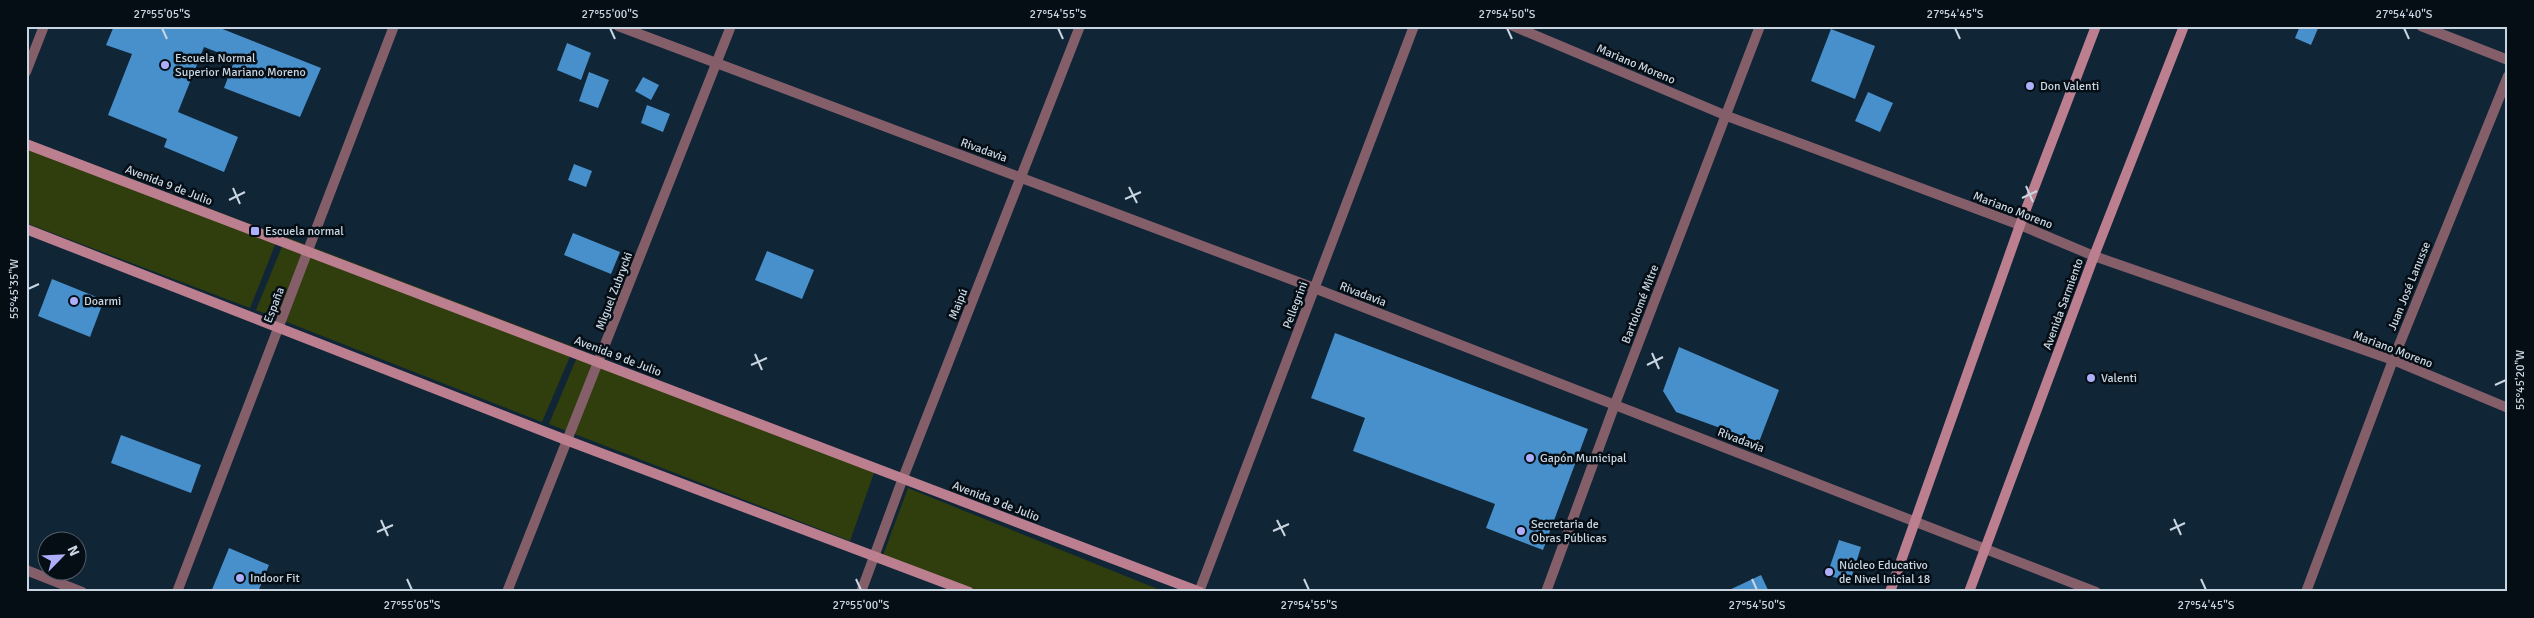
<svg xmlns="http://www.w3.org/2000/svg" width="2534" height="618" font-family="Signika,sans-serif">
  <style>
    .green { fill: #303e0e }
    .building { fill: #4790cb }
    .lines { fill: none; stroke-linecap: round; stroke-linejoin: round }
    .street { stroke: #845e68; stroke-width: 10 }
    .secondary { stroke: #bc7f90; stroke-width: 10 }
    .ticks { fill: none; stroke: #c9d6e1; stroke-width: 2 }
    .poi-dot { fill: #adaffb; stroke: #050d15; stroke-width: 2 }
    .labels { text-anchor: middle; stroke-width: 5; stroke-linejoin: round; paint-order: stroke }
    .poi-label { font-size: 12px; fill: #c9d6e1; stroke: #050d15; text-anchor: start }
    .street-label { font-size: 12px; fill: #c9d6e1; stroke: #050d15 }
    .neatline { fill: none; stroke: #c9d6e1; stroke-width: 2 }
    .ticks-label { font-size: 12px; text-anchor: middle; fill: #c9d6e1 }
  </style>
  <rect width="100%" height="100%" fill="#102536"/>
  <g class="green">
    <path d="M26,139L279,235L250,308L26,223Z"/>
    <path d="M286,237L574,347L542,422L256,310Z"/>
    <path d="M580,350L875,470L850,541L549,424Z"/>
    <path d="M908,488L1165,592H975L882,558Z"/>
  </g>
  <g class="building">
    <path d="M114,26H215L321,68L300,117L224,88L235,59L204,47L178,112L238,137L224,172L164,147L167,139L108,115L132,54L106,45Z"/>
    <path d="M2300,26H2319L2311,45L2295,38Z"/>
    <path d="M1831,29L1875,46L1855,99L1811,81Z"/>
    <path d="M567,43L591,53L581,80L557,70Z"/>
    <path d="M589,72L609,80L598,108L579,101Z"/>
    <path d="M643,77L659,85L651,100L635,91Z"/>
    <path d="M1868,92L1893,103L1880,132L1855,121Z"/>
    <path d="M647,105L670,114L663,132L641,123Z"/>
    <path d="M574,164L592,171L586,187L568,180Z"/>
    <path d="M573,233L620,252L611,274L564,255Z"/>
    <path d="M767,251L814,270L802,299L755,280Z"/>
    <path d="M52,279L104,300L90,337L38,316Z"/>
    <path d="M1335,333L1588,429L1543,550L1486,528L1495,504L1353,451L1365,418L1311,398Z"/>
    <path d="M1679,347L1779,390L1759,442L1676,412L1663,391Z"/>
    <path d="M121,435L201,465L191,493L111,463Z"/>
    <path d="M1839,540L1861,547L1850,582L1827,575Z"/>
    <path d="M229,548L269,565L258,592H211Z"/>
    <path d="M1761,575L1769,592H1725Z"/>
  </g>
  <g class="lines">
    <g class="street">
      <path d="M618,26L1314,288L2096,592"/>
      <path d="M1513,26L1727,116L2020,225L2094,256L2393,360L2508,408"/>
      <path d="M2421,26L2508,60"/>
      <path d="M26,72L44,26"/>
      <path d="M26,570L82,592"/>
      <path d="M177,592L394,26"/>
      <path d="M507,592L731,26"/>
      <path d="M861,592L903,478L1080,26"/>
      <path d="M1199,592L1414,26"/>
      <path d="M1546,592L1615,404L1760,26"/>
      <path d="M2306,592L2393,360L2508,76"/>
    </g>
    <g class="secondary">
      <path d="M26,144L1200,592"/>
      <path d="M26,229L566,440L969,592"/>
      <path d="M1890,592L2020,225L2096,26"/>
      <path d="M1969,592L2094,256L2184,26"/>
    </g>
  </g>
  <path class="ticks" d="M162,28L167,39M610,28L615,39M1058,28L1063,39M1507,28L1512,39M1955,28L1960,39M2404,28L2409,39M2026,186L2033,202M1129,187L1137,203M233,188L240,204M2022,198L2037,191M1125,199L1141,192M229,200L245,192M28,289L39,284M1652,353L1659,369M755,354L762,370M751,365L767,358M1647,365L1663,357M2495,385L2506,380M2174,519L2181,535M381,520L388,536M1277,520L1285,536M2170,530L2185,523M1273,531L1289,524M377,532L393,525M407,579L412,590M856,579L861,590M1304,579L1309,590M1752,579L1757,590M2201,579L2206,590"/>
  <g class="poi-dot">
    <circle cx="165" cy="65" r="5"/>
    <circle cx="2030" cy="86" r="5"/>
    <rect x="250" y="226" width="10" height="10" rx="2.5"/>
    <circle cx="74" cy="301" r="5"/>
    <circle cx="2091" cy="378" r="5"/>
    <circle cx="1530" cy="458" r="5"/>
    <circle cx="1521" cy="531" r="5"/>
    <circle cx="1829" cy="572" r="5"/>
    <circle cx="240" cy="578" r="5"/>
  </g>
  <g class="labels">
    <g class="poi-label">
      <text x="175" y="62">Escuela Normal<tspan x="175" dy="14">Superior Mariano Moreno</tspan></text>
      <text x="2040" y="90">Don Valenti</text>
      <text x="265" y="235">Escuela normal</text>
      <text x="84" y="305">Doarmi</text>
      <text x="2101" y="382">Valenti</text>
      <text x="1540" y="462">Gapón Municipal</text>
      <text x="1531" y="528">Secretaria de<tspan x="1531" dy="14">Obras Públicas</tspan></text>
      <text x="1839" y="569">Núcleo Educativo<tspan x="1839" dy="14">de Nivel Inicial 18</tspan></text>
      <text x="250" y="582">Indoor Fit</text>
    </g>
    <g class="street-label">
      <text transform="translate(1636 64) rotate(23)" y="4">Mariano Moreno</text>
      <text transform="translate(984 150) rotate(20)" y="4">Rivadavia</text>
      <text transform="translate(169 185) rotate(21)" y="4">Avenida 9 de Julio</text>
      <text transform="translate(2013 210) rotate(21)" y="4">Mariano Moreno</text>
      <text transform="translate(2409 286) rotate(-68)" y="4">Juan José Lanusse</text>
      <text transform="translate(614 291) rotate(-69)" y="4">Miguel Zubrycki</text>
      <text transform="translate(1363 294) rotate(21)" y="4">Rivadavia</text>
      <text transform="translate(958 304) rotate(-68)" y="4">Maipú</text>
      <text transform="translate(1640 304) rotate(-69)" y="4">Bartolomé Mitre</text>
      <text transform="translate(2063 304) rotate(-70)" y="4">Avenida Sarmiento</text>
      <text transform="translate(274 305) rotate(-69)" y="4">España</text>
      <text transform="translate(1295 305) rotate(-69)" y="4">Pellegrini</text>
      <text transform="translate(2393 349) rotate(21)" y="4">Mariano Moreno</text>
      <text transform="translate(618 356) rotate(21)" y="4">Avenida 9 de Julio</text>
      <text transform="translate(1741 440) rotate(21)" y="4">Rivadavia</text>
      <text transform="translate(996 501) rotate(21)" y="4">Avenida 9 de Julio</text>
    </g>
  </g>
  <rect width="2534" height="618" fill="none" stroke="#050d15" stroke-width="55"/>
  <g transform="translate(62 556) rotate(66)"><circle r="24" fill="#050d15" stroke="#535d67"/>
  <path d="M0-4L9 19L0 12L-9 19Z" fill="#adaffb"/>
  <text y="-8" font-size="14" font-weight="bold" text-anchor="middle" fill="#c9d6e1">N</text>
  </g>
  <rect x="28" y="28" width="2478" height="562" class="neatline"/>
  <g class="ticks-label">
    <text x="162" y="18">27°55'05"S</text>
    <text x="610" y="18">27°55'00"S</text>
    <text x="1058" y="18">27°54'55"S</text>
    <text x="1507" y="18">27°54'50"S</text>
    <text x="1955" y="18">27°54'45"S</text>
    <text x="2404" y="18">27°54'40"S</text>
    <text transform="translate(14 289) rotate(-90)" y="4">55°45'35"W</text>
    <text transform="translate(2520 380) rotate(-90)" y="4">55°45'20"W</text>
    <text x="412" y="609">27°55'05"S</text>
    <text x="861" y="609">27°55'00"S</text>
    <text x="1309" y="609">27°54'55"S</text>
    <text x="1757" y="609">27°54'50"S</text>
    <text x="2206" y="609">27°54'45"S</text>
  </g>
</svg>
